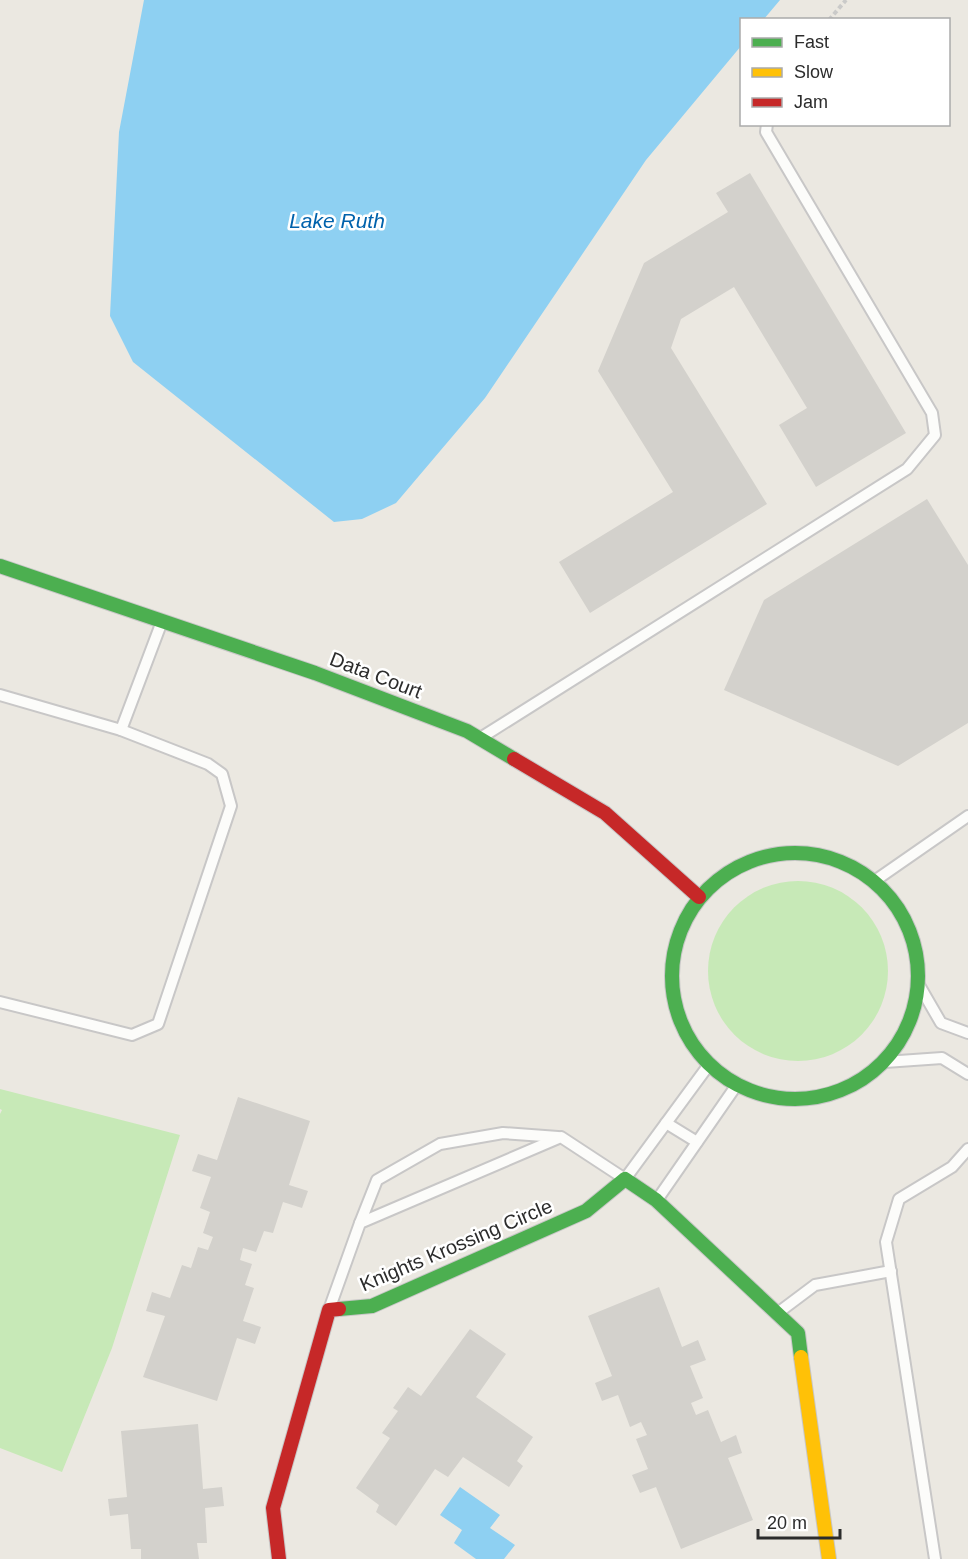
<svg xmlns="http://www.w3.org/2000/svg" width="968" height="1559" font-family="Helvetica,sans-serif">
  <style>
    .green { fill: #c7e9b7 }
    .water { fill: #8ed0f2 }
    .building { fill: #d3d1cc }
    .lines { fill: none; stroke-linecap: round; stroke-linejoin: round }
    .lane-casing { stroke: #c8c7c7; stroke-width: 14 }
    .fast-casing { stroke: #c8c7c7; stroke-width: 16 }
    .slow-casing { stroke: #c8c7c7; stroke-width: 16 }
    .jam-casing { stroke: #c8c7c7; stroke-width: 16 }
    .path { stroke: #cacac9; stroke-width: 4; stroke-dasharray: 4.5 3; stroke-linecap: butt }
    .lane { stroke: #fcfcfa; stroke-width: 10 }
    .fast { stroke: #4caf50; stroke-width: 14 }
    .slow { stroke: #ffc107; stroke-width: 14 }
    .jam { stroke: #c62828; stroke-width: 14 }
    .labels { text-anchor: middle; stroke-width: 5; stroke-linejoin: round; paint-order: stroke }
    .street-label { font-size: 20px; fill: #2c2c2c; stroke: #fff }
    .water-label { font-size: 21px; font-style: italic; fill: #0062ac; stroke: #fff }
  </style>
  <rect width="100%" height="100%" fill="#ebe8e1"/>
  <g class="green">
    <circle cx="798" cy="971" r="90"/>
    <path d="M0,1089L180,1135L112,1348L62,1472L0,1448V1114L2,1110L0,1109Z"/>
  </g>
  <g class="water">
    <path d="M144,0H780L764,19L742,20L741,46L646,160L485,398L396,503L362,519L334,522L133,362L110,316L119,132Z"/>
    <path d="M460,1487L500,1515L490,1528L515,1545L504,1559H476L454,1543L462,1530L440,1515Z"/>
  </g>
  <g class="building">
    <path d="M750,173L906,433L816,487L779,425L807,408L734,287L681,319L671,348L767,504L590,613L559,562L673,492L598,371L644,263L728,212L716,193Z"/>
    <path d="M927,499L968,565V723L898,766L724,690L764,600Z"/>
    <path d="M238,1097L310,1121L289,1185L308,1191L302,1208L283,1202L273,1233L264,1231L256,1252L243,1248L240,1260L252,1264L245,1285L254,1288L243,1321L261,1327L255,1344L237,1338L217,1401L143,1377L165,1316L146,1311L152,1292L170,1298L182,1265L191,1268L198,1247L208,1250L213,1237L203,1233L210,1212L200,1208L211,1177L192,1171L198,1154L217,1160Z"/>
    <path d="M659,1287L682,1347L698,1340L706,1360L690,1366L703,1398L691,1403L696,1415L708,1410L721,1442L736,1435L742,1453L728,1458L753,1520L681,1549L656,1487L640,1493L632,1475L648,1469L636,1439L647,1435L641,1422L630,1427L618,1395L602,1401L595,1383L612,1376L588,1316Z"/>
    <path d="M470,1329L506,1354L476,1397L533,1437L517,1461L523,1466L509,1487L463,1457L448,1477L435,1469L396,1526L376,1512L379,1505L356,1488L390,1438L382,1433L398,1411L393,1408L408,1387L421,1396Z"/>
    <path d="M198,1424L203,1489L222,1487L224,1506L205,1508L207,1543H197L199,1559H141V1549H131L128,1514L110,1516L108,1499L127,1497L121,1431Z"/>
  </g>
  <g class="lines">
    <g class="lane-casing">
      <g id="lane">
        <path d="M0,695L121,730L161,624"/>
        <path d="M482,737L907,469L935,435L932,413L766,132L767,124"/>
        <path d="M873,882L968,816"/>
        <path d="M919,985L941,1023L968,1033"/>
        <path d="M0,1002L132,1035L158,1024L231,806L222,774L208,764L121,730"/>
        <path d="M885,1062L942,1058L968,1074"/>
        <path d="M666,1123L697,1142"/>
        <path d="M657,1200L736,1086"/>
        <path d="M360,1223L377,1180L440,1144L503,1133L558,1137"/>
        <path d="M330,1307L360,1223L561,1137L625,1179L708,1066"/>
        <path d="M779,1312L815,1285L891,1271"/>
        <path d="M935,1559L886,1242L899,1199L952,1167L968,1149"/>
      </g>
    </g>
    <g class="fast-casing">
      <g id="fast">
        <path d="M0,566L315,673L467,731L514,759"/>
        <circle cx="795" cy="976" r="123"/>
        <path d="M339,1309L372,1306L586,1211L625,1179L656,1200L798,1333L801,1357"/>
      </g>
    </g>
    <g class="slow-casing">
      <path id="slow" d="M801,1357L829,1559"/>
    </g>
    <g class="jam-casing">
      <g id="jam">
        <path d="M514,759L605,813L699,897"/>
        <path d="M279,1559L273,1508L329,1310L339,1309"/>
      </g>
    </g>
    <path class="path" d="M829,20L846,0"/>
    <use href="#lane" class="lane"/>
    <use href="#fast" class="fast"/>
    <use href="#slow" class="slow"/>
    <use href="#jam" class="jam"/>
  </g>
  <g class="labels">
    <g class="street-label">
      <text transform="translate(376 675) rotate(21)" y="7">Data Court</text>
      <text transform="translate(456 1245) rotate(-23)" y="7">Knights Krossing Circle</text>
    </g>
    <g class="water-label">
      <text x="337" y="228">Lake Ruth</text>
    </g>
  </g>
  <rect x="740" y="18" width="210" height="108" fill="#ffffff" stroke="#ababab" stroke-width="1.5"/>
  <rect x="752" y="38" width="30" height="9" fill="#4caf50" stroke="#ababab" stroke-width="1.5"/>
  <text x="794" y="48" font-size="18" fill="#2c2c2c">Fast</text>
  <rect x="752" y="68" width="30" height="9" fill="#ffc107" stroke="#ababab" stroke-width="1.5"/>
  <text x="794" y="78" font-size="18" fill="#2c2c2c">Slow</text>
  <rect x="752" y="98" width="30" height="9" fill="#c62828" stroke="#ababab" stroke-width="1.5"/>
  <text x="794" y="108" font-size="18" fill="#2c2c2c">Jam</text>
  <path d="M758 1529v9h82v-9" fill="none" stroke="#2c2c2c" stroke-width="3"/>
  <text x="767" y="1529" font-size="18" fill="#2c2c2c" stroke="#ffffff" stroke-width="4.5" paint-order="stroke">20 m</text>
</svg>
